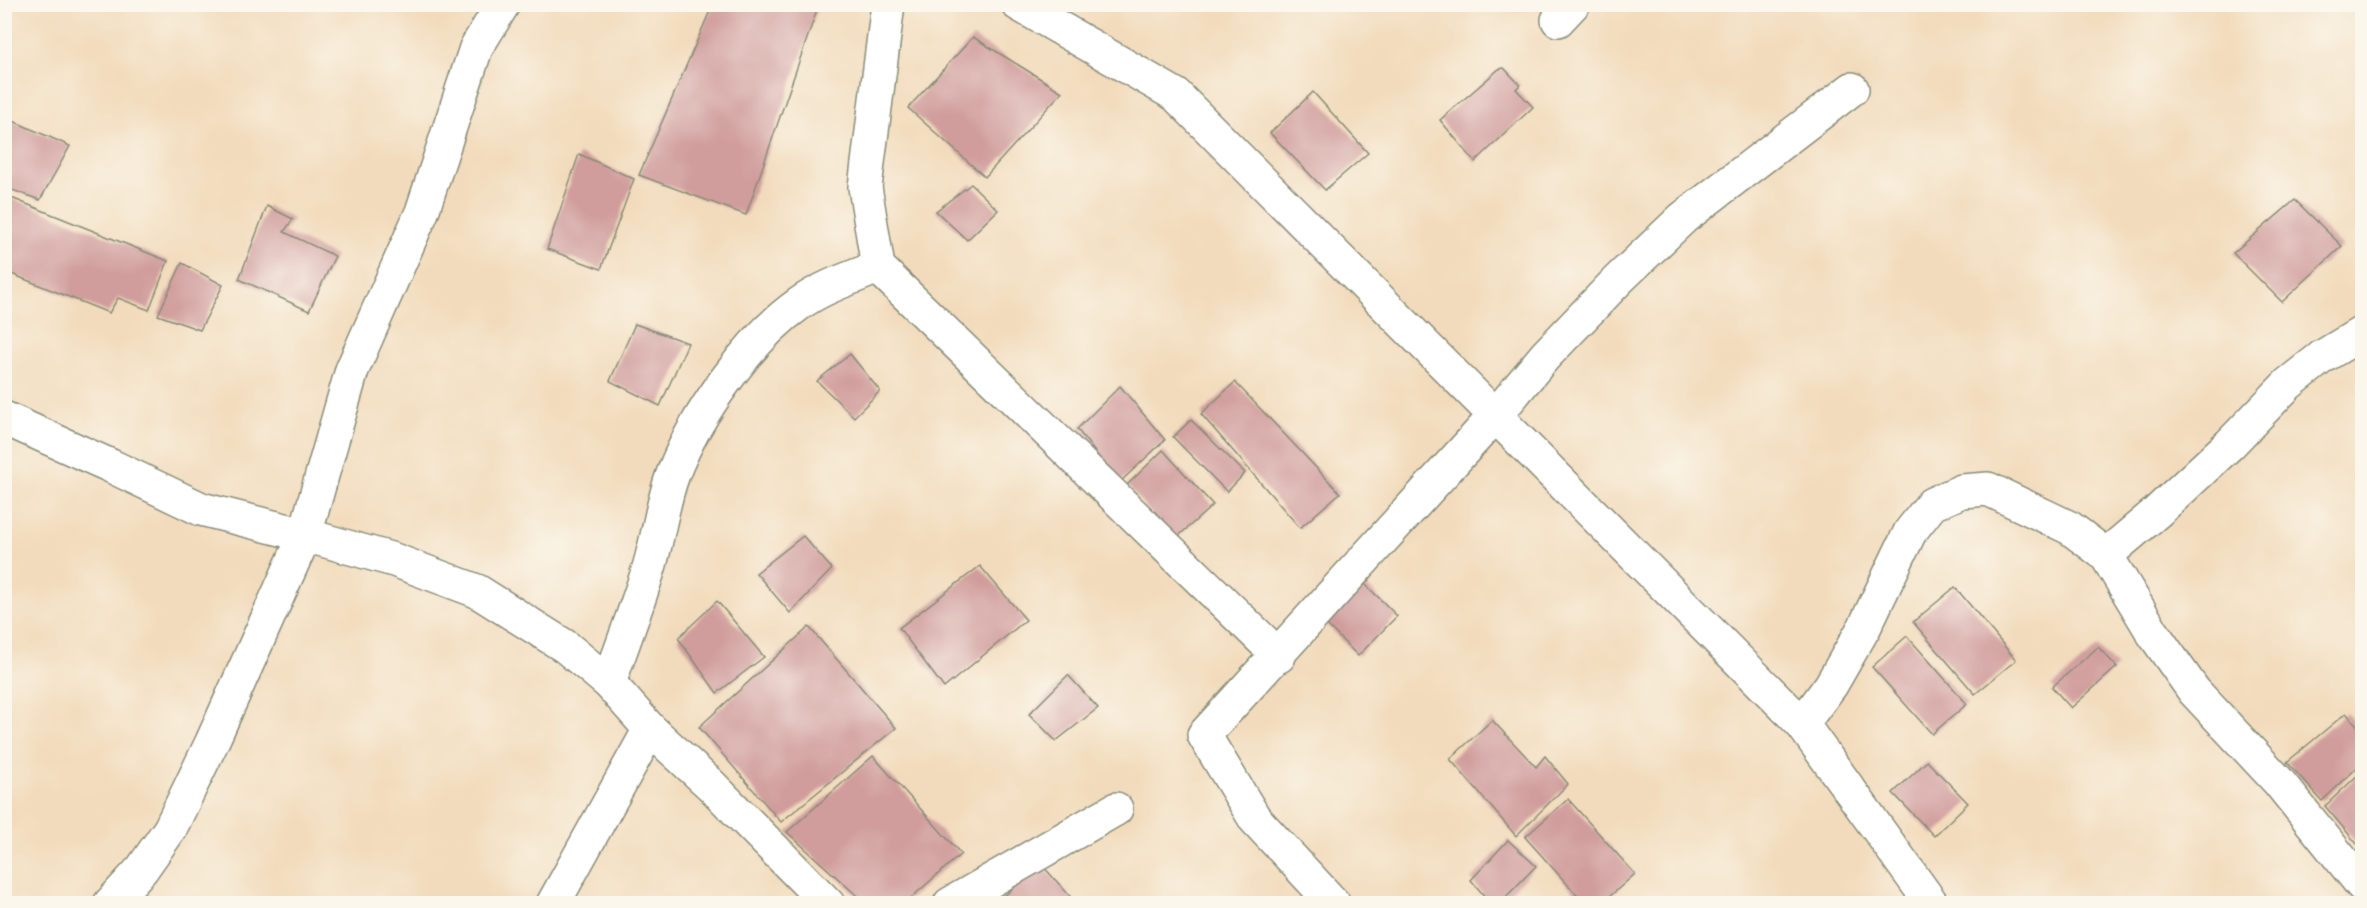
<svg xmlns="http://www.w3.org/2000/svg" width="2367" height="908" font-family="Vollkorn,serif">
  <style>
    .building { fill: #d09d9c }
    .lines { fill: none; stroke-linecap: round; stroke-linejoin: round }
    .minor-casing { stroke: #888c78; stroke-width: 36 }
    .minor { stroke: #fff; stroke-width: 33 }
  </style>
  <rect width="100%" height="100%" fill="#fbf7ec"/>
  <filter id="ink" filterUnits="userSpaceOnUse"><feTurbulence type="fractalNoise" baseFrequency=".0167" numOctaves="2"/><feDisplacementMap in="SourceGraphic" scale="12" xChannelSelector="R" yChannelSelector="G"/><feConvolveMatrix kernelMatrix="1 2 1 2 8 2 1 2 1" color-interpolation-filters="sRGB"/></filter>
  <filter id="wash" filterUnits="userSpaceOnUse"><feTurbulence type="fractalNoise" baseFrequency=".008" numOctaves="4" result="noise"/><feDisplacementMap in="SourceGraphic" scale="24" xChannelSelector="R" yChannelSelector="G"/><feGaussianBlur stdDeviation="1.35" result="paint"/><feColorMatrix in="noise" values="0 0 0 0 0 0 0 0 0 0 0 0 0 0 0 0 0 1.4 0 .05"/><feComposite in="paint" operator="in"/></filter>
  <g filter="url(#wash)">
    <rect width="100%" height="100%" fill="#f2dbbc"/>
    <g id="blocks">
      <g class="building">
        <path d="M713,4H819L746,215L639,175Z"/>
        <path d="M973,37L1062,92L985,177L908,108Z"/>
        <path d="M1504,68L1520,85L1516,89L1533,107L1475,162L1440,120L1499,69Z"/>
        <path d="M1313,92L1368,153L1325,190L1270,133Z"/>
        <path d="M4,117L70,146L40,200L4,187Z"/>
        <path d="M579,154L634,179L601,269L547,249Z"/>
        <path d="M971,184L998,210L967,240L936,211Z"/>
        <path d="M4,195L168,261L149,310L118,298L109,313L4,271Z"/>
        <path d="M2295,200L2342,246L2282,302L2233,253Z"/>
        <path d="M267,206L293,219L284,232L335,256L309,311L239,279Z"/>
        <path d="M182,263L223,285L200,330L158,315Z"/>
        <path d="M635,324L688,343L660,406L610,381Z"/>
        <path d="M850,354L880,391L854,417L817,381Z"/>
        <path d="M1235,382L1340,493L1300,528L1201,414Z"/>
        <path d="M1120,386L1165,440L1119,483L1077,429Z"/>
        <path d="M1191,420L1245,473L1227,492L1173,437Z"/>
        <path d="M1163,450L1213,505L1174,540L1127,485Z"/>
        <path d="M803,536L832,569L790,613L756,573Z"/>
        <path d="M980,566L1026,620L944,688L899,628Z"/>
        <path d="M1359,578L1397,616L1358,656L1322,620Z"/>
        <path d="M1955,587L2016,660L1975,694L1913,622Z"/>
        <path d="M717,601L764,657L717,693L678,638Z"/>
        <path d="M809,627L896,728L781,822L699,727Z"/>
        <path d="M1907,636L1967,704L1932,734L1872,667Z"/>
        <path d="M2098,647L2117,667L2071,708L2052,687Z"/>
        <path d="M1068,675L1098,708L1056,741L1029,714Z"/>
        <path d="M2346,713L2362,731V763L2322,801L2287,762Z"/>
        <path d="M1492,720L1536,767L1545,756L1568,784L1516,836L1450,759Z"/>
        <path d="M873,756L961,854L904,904H866L787,832Z"/>
        <path d="M1927,761L1968,803L1934,836L1893,793Z"/>
        <path d="M2362,771V839L2357,844L2325,806Z"/>
        <path d="M1568,799L1635,874L1601,904H1585L1525,837Z"/>
        <path d="M1508,840L1536,866L1499,904H1491L1471,880Z"/>
        <path d="M1041,864L1077,904H995Z"/>
      </g>
    </g>
  </g>
  <g filter="url(#ink)">
    <use href="#blocks" fill-opacity="0" stroke="#888c78" stroke-width="1.5"/>
    <g class="lines">
      <g class="minor-casing">
        <g id="minor">
          <path d="M888,4L865,187L878,267L1279,656"/>
          <path d="M1018,4L1176,95L1802,724L1932,904"/>
          <path d="M1558,20L1573,4"/>
          <path d="M4,418L111,466L201,509L305,535L394,560L477,591L566,647L609,683L650,729L712,786L828,904"/>
          <path d="M2106,555L2157,512L2230,444L2288,384L2322,357L2362,333"/>
          <path d="M609,683C622,646 636,609 648,571C658,540 662,503 673,474C695,416 749,339 799,304C822,287 852,278 878,267"/>
          <path d="M1802,724L1831,685L1865,626L1910,532L1932,504L1962,491L1988,489L2070,528L2106,555L2153,633L2194,691L2278,781L2362,885"/>
          <path d="M110,904L142,869L170,829L212,742L305,535L352,370L422,212L476,48L503,4"/>
          <path d="M553,904L650,729"/>
          <path d="M950,904L1116,809"/>
          <path d="M1334,904L1255,819L1204,735L1495,416L1545,356L1619,279L1683,218L1852,89"/>
        </g>
      </g>
      <use href="#minor" class="minor"/>
    </g>
  </g>
  <rect width="2367" height="908" fill="none" stroke="#fbf7ec" stroke-width="24"/>
</svg>
